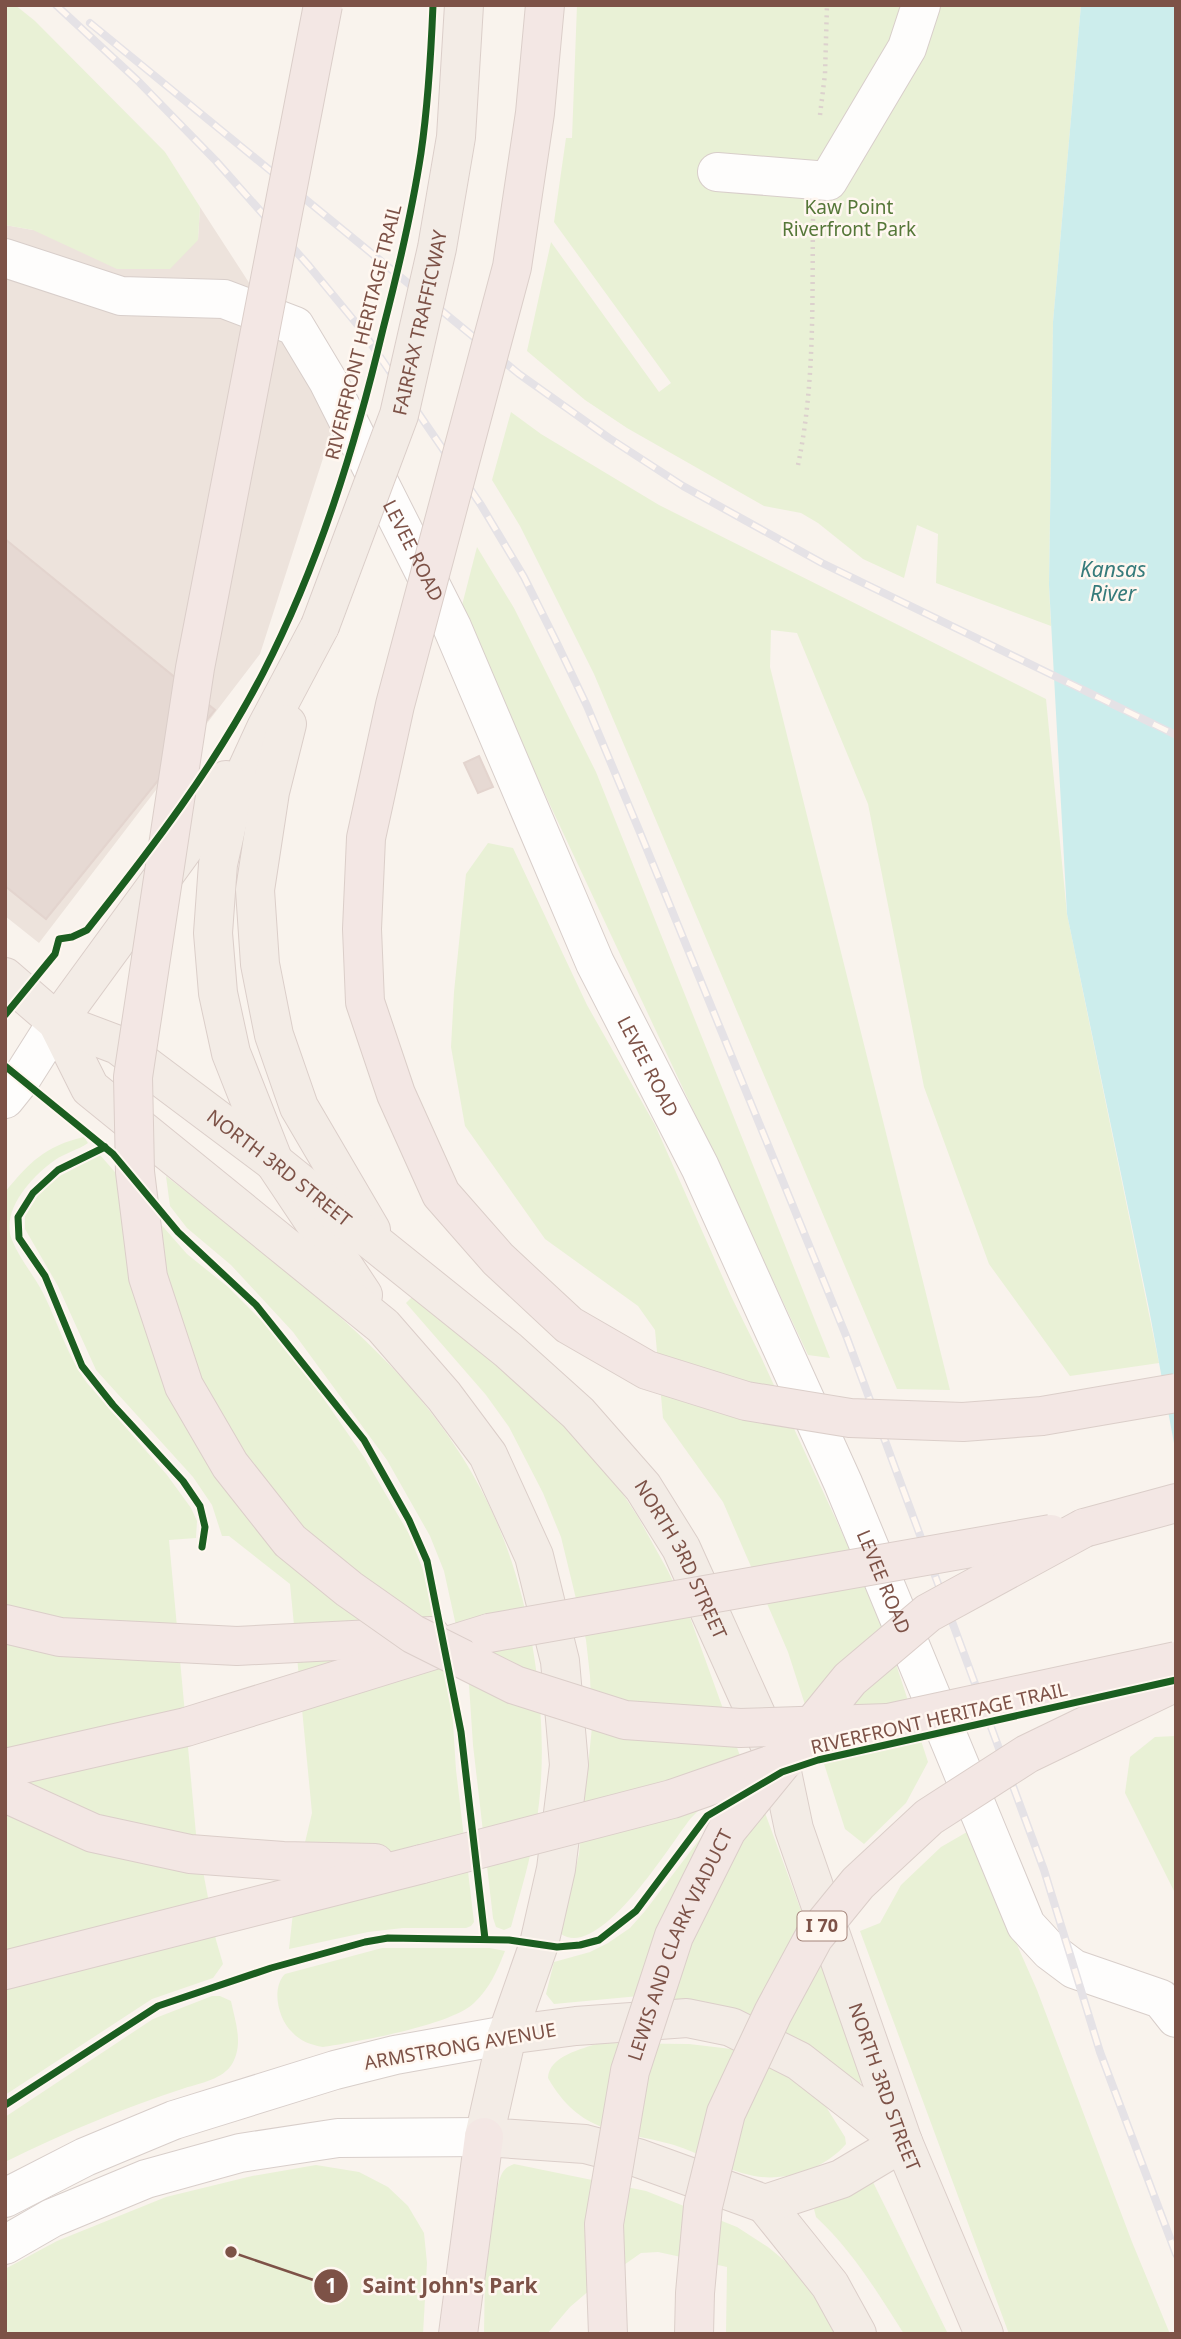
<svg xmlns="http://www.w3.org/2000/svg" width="1181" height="2339" font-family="'Noto Sans',sans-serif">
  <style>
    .industrial { fill: #ede3dc }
    .green { fill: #e9f1d6 }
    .water { fill: #ccedec }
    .building { fill: #e6d9d3; stroke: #e3d4ce; stroke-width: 2 }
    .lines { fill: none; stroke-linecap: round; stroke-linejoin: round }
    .minor-casing { stroke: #d8ceca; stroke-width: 40 }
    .major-casing { stroke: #dbcec9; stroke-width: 40 }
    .highway-casing { stroke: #dbcec9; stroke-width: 40 }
    .path { stroke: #dcd1cd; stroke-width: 4.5; stroke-dasharray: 2 5; stroke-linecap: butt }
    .minor { stroke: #fefdfc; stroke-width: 38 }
    .major { stroke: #f3ece6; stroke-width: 38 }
    .highway { stroke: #f3e7e4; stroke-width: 38 }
    .rail-casing { stroke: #e5e2e6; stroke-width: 8 }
    .rail { stroke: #fff7f0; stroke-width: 5; stroke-dasharray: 16; stroke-linecap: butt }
    .major-bridge-casing { stroke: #dbcec9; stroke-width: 40; stroke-linecap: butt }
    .highway-bridge-casing { stroke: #dbcec9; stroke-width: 40; stroke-linecap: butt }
    .major-bridge { stroke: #f3ece6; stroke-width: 38 }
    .highway-bridge { stroke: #f3e7e4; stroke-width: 38 }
    .cycleway-casing { stroke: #fff7f0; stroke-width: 11 }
    .cycleway { stroke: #1b5e20; stroke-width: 7 }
    .labels { text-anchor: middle; stroke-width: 5; stroke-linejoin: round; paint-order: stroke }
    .shield { fill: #fff7f0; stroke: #a4847a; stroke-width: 2 }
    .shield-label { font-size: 18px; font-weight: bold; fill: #7d5247 }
    .park-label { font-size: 19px; fill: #557738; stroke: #fff7f0 }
    .street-label { font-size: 19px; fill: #7d5247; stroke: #fff7f0 }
    .water-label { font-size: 21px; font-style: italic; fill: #367b7b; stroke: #fff7f0 }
    .leader { fill: none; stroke: #7d5247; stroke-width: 2.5 }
    .callout-dot { fill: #7d5247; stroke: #fff7f0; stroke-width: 2.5 }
    .mark-label { font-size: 21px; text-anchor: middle; font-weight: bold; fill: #fff }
    .callout-label { font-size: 21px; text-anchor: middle; font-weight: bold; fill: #7d5247; stroke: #fff7f0; stroke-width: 5; stroke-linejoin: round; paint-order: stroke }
  </style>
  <rect width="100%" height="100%" fill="#f9f3ed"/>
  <path class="industrial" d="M200,207L305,369L335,421L260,654L39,943L5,916V225L33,230L198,240Z"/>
  <g class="green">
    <path d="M5,5H15L35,21L165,152L200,207L198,240L170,269H117L33,230L5,225Z"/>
    <path d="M577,5H1081L1053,322L1049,585L1051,626L936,583L938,534L917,525L904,578L863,559L818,523L801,513L764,506L627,428L585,400L527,351L551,242L659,392L671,383L554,222L566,138H572Z"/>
    <path d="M511,412L541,434L659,505L1046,699L1067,914L1159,1363L1070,1376L989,1264L924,1087L868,804L797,633L771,630L770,667L950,1390L897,1389L594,674L520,526L492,480Z"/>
    <path d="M477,547L514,608L596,772L830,1358L808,1355L460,613Z"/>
    <path d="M488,843L513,848L587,1005L655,1125L731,1296L761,1357L880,1615L928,1762L906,1803L864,1844L845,1829L788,1652L723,1502L663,1418L655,1330L638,1306L545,1239L465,1126L451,1047L454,992L466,874Z"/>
    <path d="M84,1137L88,1143C78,1150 65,1153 55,1160C32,1176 0,1211 12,1240C19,1258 33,1274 42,1291C58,1322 66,1354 87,1383L167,1475L191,1508L197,1521L196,1538L169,1540L196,1834L216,1940L223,1964L213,1978L152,1999L5,2095V1192C30,1162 45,1146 84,1137Z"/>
    <path d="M100,1155L187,1254L228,1287L268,1327L319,1392L364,1457L409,1534L423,1570L451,1692L456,1770L474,1922L471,1926L466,1928H403L368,1932L289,1949L297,1876L312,1813L290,1584L229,1536H222L212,1505L193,1477L96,1370L58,1286L25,1229V1214L39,1193L54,1179Z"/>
    <path d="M166,1176C247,1240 332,1302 402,1378C441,1421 475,1471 497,1523C534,1608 552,1733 536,1824C531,1859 520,1893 511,1927L504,1930L496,1927L493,1918L473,1745L469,1685L444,1571L430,1536L387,1460L293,1332L231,1265L187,1228L170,1206Z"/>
    <path d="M414,1295L542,1401L617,1485L638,1517L668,1571L691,1620L748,1778L705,1804L691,1818C671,1843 600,1961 561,1934L579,1854L592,1727L590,1676L586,1640L561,1537L543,1493L509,1427L486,1395L406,1303Z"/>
    <path d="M1176,1736V1895L1125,1793L1130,1757L1155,1737Z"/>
    <path d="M761,1802L864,2081L858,2084L692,2001L639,1996L554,2004L546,1994L554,1962L590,1952L608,1943L630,1928L645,1911L712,1823Z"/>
    <path d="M967,1832L1037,1990L1132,2242L1170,2334H1009L860,1931L880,1923L901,1885L941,1847Z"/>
    <path d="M382,1948H490L505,1951C497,1971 490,1988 474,2003C452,2025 356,2042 323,2047C311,2045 300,2041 292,2032C278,2019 271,1988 285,1974Z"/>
    <path d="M212,1996H220L231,2001C235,2021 244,2044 232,2064C223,2079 201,2083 185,2088C123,2108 64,2133 5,2162V2117L153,2019Z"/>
    <path d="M599,2043L689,2044L740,2050L775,2064L818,2094L845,2137L846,2144C825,2169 785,2182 754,2176C726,2171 701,2153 674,2145C617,2129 581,2135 548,2078C549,2056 582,2049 599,2043Z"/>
    <path d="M514,2164L646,2191L737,2227L768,2247L803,2276L857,2334H726L727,2267L658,2252L641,2253L598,2283L570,2307L547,2334H484L485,2272L498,2185C501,2174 503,2168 514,2164Z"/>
    <path d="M316,2165L359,2172L388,2187L408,2206L424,2233L427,2263L423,2334H5V2269L57,2241L166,2197L252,2176Z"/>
    <path d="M869,2174L948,2334H904C878,2293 852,2250 816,2217L814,2209L818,2204Z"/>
  </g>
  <path class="water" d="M1081,5H1176V1454L1149,1309L1067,914L1049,585L1053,322Z"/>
  <g class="building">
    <path d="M5,539L215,710L46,919L5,886Z"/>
    <path d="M479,756L493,787L478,793L464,763Z"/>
  </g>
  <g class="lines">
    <g class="minor-casing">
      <g id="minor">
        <path d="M717,172L828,181L907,48L921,5"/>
        <path id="s1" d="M5,258L121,296L224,299L295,326L328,381L452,627L595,963L700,1167L843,1483L1026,1925L1050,1951L1074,1969L1161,1999L1176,2018"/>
        <path d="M5,1099L21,1079L57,1022"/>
        <path d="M5,2198L85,2157L174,2120L335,2070L395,2055L507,2035"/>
        <path d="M5,2245L52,2218L146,2179L240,2153L338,2138L484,2137"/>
      </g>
    </g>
    <g class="major-casing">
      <g id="major">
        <path d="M320,626L266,728L232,802L218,864L213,933L218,993L231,1053L274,1162L363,1295"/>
        <path d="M287,724L270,792L255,890L260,964L274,1035L299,1107L371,1230"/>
        <path d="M5,977L57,1022L90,1088L383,1326L444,1396L488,1455L534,1556L560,1661L569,1765L556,1869L539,1944L507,2035L484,2137L585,2144L638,2158L765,2204"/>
        <path id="s2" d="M57,1022L118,1045L274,1162L508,1350L578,1413L643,1487L681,1548L782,1772L794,1829L903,2142L984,2334"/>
        <path d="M57,1022L189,841L226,780"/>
        <path d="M507,2035L576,2026L687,2018L731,2027L799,2061L903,2142"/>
        <path d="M765,2204L830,2285L857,2334"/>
        <path d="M765,2204L841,2179L903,2142"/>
      </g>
    </g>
    <g class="highway-casing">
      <g id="highway">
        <path d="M1084,1528L1176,1503"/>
        <path d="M5,1624L60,1637L237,1646L431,1636"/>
        <path d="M5,1768L186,1727L489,1633"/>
        <path d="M5,1793L93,1833L190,1854L283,1861L375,1863"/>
        <path d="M5,1970L422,1864"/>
        <path d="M458,2334L484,2137"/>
      </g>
    </g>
    <g class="path">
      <path d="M820,115L825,74L827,5"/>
      <path d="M798,465C815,384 812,301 813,218"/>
    </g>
    <use href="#minor" class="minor"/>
    <use href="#major" class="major"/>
    <use href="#highway" class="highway"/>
    <g class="rail-casing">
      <g id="rail">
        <path d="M56,5L137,80L216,161L309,266L361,329L481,505L524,577L554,637L587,706L639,830L847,1338L1044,1870L1100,2052L1176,2254"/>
        <path d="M90,23L519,374L609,438L683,486L822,563L1176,735"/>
      </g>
    </g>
    <use href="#rail" class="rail"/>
    <g class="major-bridge-casing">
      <g id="major-bridge">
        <path id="s3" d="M320,626L399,415L437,248L456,137L464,5"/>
      </g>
    </g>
    <g class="highway-bridge-casing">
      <g id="highway-bridge">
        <path d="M323,5L195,668L133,1077L135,1172L148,1277L184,1386L230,1465L290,1541L349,1589L413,1634L515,1685L625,1720L740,1728L888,1723"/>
        <path d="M545,5L535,113L512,267L395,705L366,838L362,929L365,1002L396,1094L441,1194L498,1259L569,1325L647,1370L746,1401L850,1418L963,1422L1042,1416L1176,1393"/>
        <path d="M489,1633L1051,1534"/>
        <path d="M863,1732L888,1723L1176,1661"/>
        <path d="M422,1864L672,1799L787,1759"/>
        <path id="s4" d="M608,2334L604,2224L630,2071L674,1936L727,1830L850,1679L928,1613L1084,1528"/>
        <path d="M694,2334L695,2293L703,2206L726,2113L773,2013L814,1937L858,1883L929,1817L1027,1754L1176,1682"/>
      </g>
    </g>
    <use href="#major-bridge" class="major-bridge"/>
    <use href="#highway-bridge" class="highway-bridge"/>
    <g class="cycleway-casing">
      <g id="cycleway">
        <path d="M5,1015L55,954L59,939L72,937L87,930C152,848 215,766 263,673C319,564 355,447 383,329C398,271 412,212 421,153C428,105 431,54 433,5"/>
        <path d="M5,1066L113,1154L178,1232L256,1305L364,1440L409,1520L427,1561L461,1732L485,1939"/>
        <path d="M105,1147L58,1170L33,1193L18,1217L19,1238L45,1276L82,1366L113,1405L183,1481L200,1506L205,1527L202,1547"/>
        <path d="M5,2105L158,2006L271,1968L365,1942L388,1938L509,1940L557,1947L580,1945L599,1940L636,1911L707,1816L782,1772L818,1760L1176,1680"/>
      </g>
    </g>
    <use href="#cycleway" class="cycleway"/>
  </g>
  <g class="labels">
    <rect class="shield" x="797.5" y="1911.5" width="49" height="29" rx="5"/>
    <g class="shield-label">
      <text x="822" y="1932">I 70</text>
    </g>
    <g class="park-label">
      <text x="849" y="214">Kaw Point<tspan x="849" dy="22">Riverfront Park</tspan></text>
    </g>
    <g class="street-label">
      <text dy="7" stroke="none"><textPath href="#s3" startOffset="320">FAIRFAX TRAFFICWAY</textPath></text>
      <text transform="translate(363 332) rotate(-76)" y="7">RIVERFRONT HERITAGE TRAIL</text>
      <text dy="7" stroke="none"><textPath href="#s1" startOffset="555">LEVEE ROAD</textPath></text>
      <text dy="7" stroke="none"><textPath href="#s1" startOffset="1122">LEVEE ROAD</textPath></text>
      <text dy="7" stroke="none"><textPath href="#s2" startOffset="268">NORTH 3RD STREET</textPath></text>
      <text dy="7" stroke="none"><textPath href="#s2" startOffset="835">NORTH 3RD STREET</textPath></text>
      <text dy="7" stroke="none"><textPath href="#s1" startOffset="1689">LEVEE ROAD</textPath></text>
      <text transform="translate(939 1718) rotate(-13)" y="7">RIVERFRONT HERITAGE TRAIL</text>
      <text dy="7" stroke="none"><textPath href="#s4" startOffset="401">LEWIS AND CLARK VIADUCT</textPath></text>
      <text transform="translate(460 2046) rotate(-10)" y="7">ARMSTRONG AVENUE</text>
      <text dy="7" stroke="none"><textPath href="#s2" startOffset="1402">NORTH 3RD STREET</textPath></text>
    </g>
    <g class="water-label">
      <text x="1113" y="577">Kansas<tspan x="1113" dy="24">River</tspan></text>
    </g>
  </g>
  <path class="leader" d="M231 2252L331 2286"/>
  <g class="callout-dot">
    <circle cx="231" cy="2252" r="7"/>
    <circle cx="331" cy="2286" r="18"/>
  </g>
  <g class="mark-label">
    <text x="331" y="2293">1</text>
  </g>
  <g class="callout-label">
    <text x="450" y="2293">Saint John's Park</text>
  </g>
  <rect width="1181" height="2339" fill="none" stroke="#7d5247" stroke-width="14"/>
</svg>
